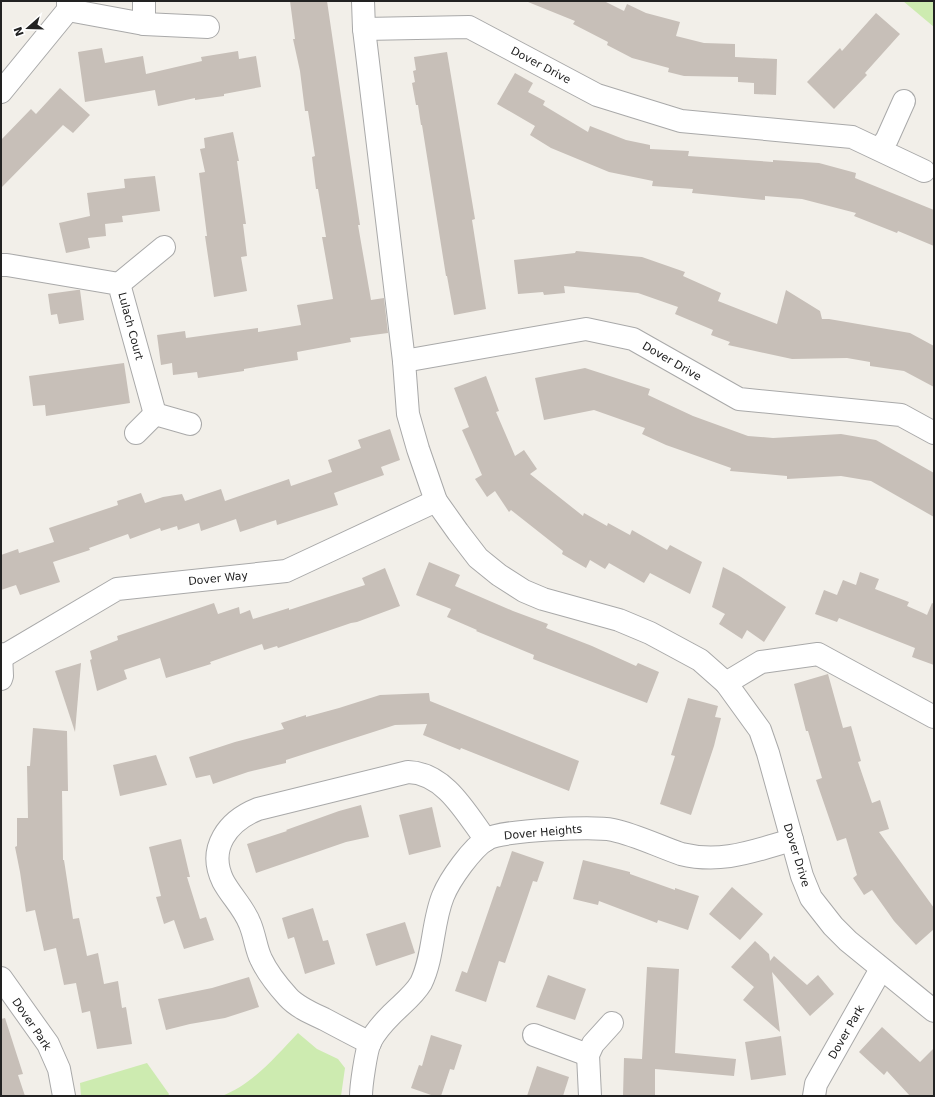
<svg xmlns="http://www.w3.org/2000/svg" width="935" height="1097" font-family="'DejaVu Sans',sans-serif">
  <style>
    .grass { fill: #cdebb0 }
    .building { fill: #c7bfb8 }
    .lines { fill: none; stroke-linecap: round; stroke-linejoin: round }
    .minor-casing { stroke: #a9a9a9; stroke-width: 24 }
    .minor { stroke: #fff; stroke-width: 22 }
    .labels { text-anchor: middle; stroke-width: 3.5; stroke-linejoin: round; paint-order: stroke }
    .street-label { font-size: 11px; fill: #222; stroke: #fff }
  </style>
  <rect width="100%" height="100%" fill="#f2efe9"/>
  <g class="grass">
    <path d="M903,1H934V27Z"/>
    <path d="M298,1033L317,1049L338,1059L345,1068L341,1096H222C253,1084 276,1056 298,1033Z"/>
    <path d="M147,1063L169,1094L168,1096H81L80,1083Z"/>
  </g>
  <g class="building">
    <path d="M290,1H327L360,225H358L371,300L384,298L388,333L350,338L351,342L297,352L298,360L244,369V371L198,378L197,372L173,375L172,363L161,365L157,335L185,331L186,338L258,328V332L301,325L297,305L333,299L322,237H326L318,189H316L312,157L315,156L308,111H305L300,71L293,39H295Z"/>
    <path d="M529,1H604L624,11L627,4L646,13L680,22L676,36L704,43L735,44V57L777,59L776,95L754,94V83L738,82V77L684,76L668,72L669,68L632,58L607,45L608,42L573,24L575,21L528,2Z"/>
    <path d="M876,13L900,34L865,73L867,75L834,109L807,82L840,48L842,51Z"/>
    <path d="M102,48L105,63L143,56L146,74L202,61L201,57L238,51L239,59L256,56L261,87L224,94V96L195,100V98L158,106L155,90L85,102L78,52Z"/>
    <path d="M447,52L475,219L472,220L486,309L454,315L447,276H446L422,125H421L418,105H416L412,83L415,82L413,71L416,70L414,57Z"/>
    <path d="M515,73L533,83L528,92L545,101L543,105L588,132L590,126L626,140L650,145V149L689,151L688,156L773,162V160L819,163L856,173L855,178L934,210V246L898,231L897,233L854,216L856,213L802,199L765,196V200L692,193L693,189L652,186L653,181L609,172L551,148L530,135L535,126L497,104Z"/>
    <path d="M60,88L90,115L73,133L63,125L1,188V140L31,109L36,114Z"/>
    <path d="M233,132L239,161H237L246,224H243L247,256L241,257L247,291L214,297L205,236H207L199,173L205,172L200,149L205,148L204,138Z"/>
    <path d="M155,176L160,211L122,216L123,222L105,224L106,236L88,238L90,248L66,253L59,223L90,216L87,193L125,188L124,179Z"/>
    <path d="M576,251L642,257L685,272L683,276L721,293L718,301L777,324L786,290L820,311L822,319H829L910,333L934,346V387L904,371L870,366V362L847,358L792,359L728,345L730,342L711,335L713,330L675,314L678,307L638,293L564,286L565,293L544,295L543,292L518,294L514,260L575,253Z"/>
    <path d="M77,290H80L84,320L59,324L57,314L51,315L48,294Z"/>
    <path d="M124,363L130,403L46,416L45,405L33,406L29,376Z"/>
    <path d="M585,368L650,389L648,395L693,416L748,436L773,438L841,434L876,440L934,473V517L871,481L841,476L787,479V476L730,471L731,468L666,445L642,434L645,428L594,410L544,420L535,378Z"/>
    <path d="M486,376L499,411L496,412L515,456L524,450L537,469L530,474L583,516L584,513L607,526L608,523L630,535L632,530L667,550L670,545L702,562L690,594L650,573L644,583L609,563L605,569L590,560L586,568L562,554L563,551L511,510L509,512L495,491L487,497L475,479L482,475L462,430L469,427L454,388Z"/>
    <path d="M390,429L400,460L381,467L384,475L334,493L338,505L277,525L276,520L240,532L236,519L201,531L199,523L178,530L177,526L161,531L160,528L130,539L128,534L89,548L90,550L53,562L60,582L20,595L16,585L1,590V555L18,549L19,553L54,542L49,528L118,505L117,501L141,493L145,503L163,497L182,494L185,501L221,489L225,501L289,479L291,486L332,472L328,460L361,448L358,440Z"/>
    <path d="M429,562L460,575L455,586L513,611L548,624L546,628L592,646L636,666L638,663L659,672L647,703L533,659L534,655L476,631L477,630L447,617L451,609L416,595Z"/>
    <path d="M723,567L738,575L786,607L764,642L747,630L742,639L719,624L725,614L712,607Z"/>
    <path d="M385,568L400,606L357,622L351,623L278,648L277,646L264,650L262,644L210,662L211,664L166,678L160,658L124,670L127,679L97,691L90,660L92,659L90,651L118,640L117,636L214,603L218,614L239,607L240,614L250,610L253,619L289,608V610L365,585L362,578Z"/>
    <path d="M860,572L879,579L875,589L909,602L907,606L923,613L927,615L932,603L934,604V665L912,657L915,648L839,618L837,622L815,614L824,590L837,595L843,580L856,585Z"/>
    <path d="M81,663L75,732L55,671Z"/>
    <path d="M828,674L843,728L851,726L861,761L858,762L872,803L880,800L889,829L879,832L934,908V929L916,945L894,921L872,890L864,895L853,878L857,875L846,838L837,841L816,780L822,778L808,731H806L794,684Z"/>
    <path d="M429,693L430,701L579,761L569,791L461,748L460,750L423,735L427,724L395,725L286,760V763L248,772L213,784L210,775L196,778L189,757L235,742L284,729L281,723L306,715V717L339,708L380,695Z"/>
    <path d="M688,698L718,706L715,717L721,718L714,746L691,815L660,804L675,756L671,755Z"/>
    <path d="M33,728L67,731L68,791H62L63,860H64L73,919L79,918L87,956L98,953L104,984L118,981L122,1008L126,1007L132,1044L97,1049L90,1011L82,1013L76,983L64,985L56,948L44,951L35,910L26,912L20,872L15,847L17,846V818H28L27,766H30Z"/>
    <path d="M156,755L167,785L120,796L113,765Z"/>
    <path d="M361,805L369,837L346,842L256,873L247,844L287,831L286,830L339,811Z"/>
    <path d="M432,807L441,847L409,855L399,815Z"/>
    <path d="M181,839L190,877H187L200,919L206,917L214,940L184,949L174,920L164,924L156,897L161,896L149,847Z"/>
    <path d="M512,851L544,862L537,882L533,881L505,963L499,961L486,1002L455,991L462,971L467,973L497,886L500,887Z"/>
    <path d="M583,860L630,872V874L675,890V888L699,896L688,930L658,920L657,923L599,901L598,905L573,899Z"/>
    <path d="M732,887L763,914L740,940L709,914Z"/>
    <path d="M313,908L323,941L328,940L335,964L305,974L294,937L288,939L282,918Z"/>
    <path d="M405,922L415,953L376,966L366,934Z"/>
    <path d="M755,941L769,954L770,961L774,956L807,985L818,975L834,994L810,1016L772,972L780,1032L743,1000L754,987L731,967Z"/>
    <path d="M647,967L679,969L675,1053L736,1059L734,1076L655,1069V1096H623L624,1058L642,1059Z"/>
    <path d="M548,975L586,989L575,1020L536,1007Z"/>
    <path d="M249,977L259,1007L225,1018L190,1024L166,1030L158,999L212,988Z"/>
    <path d="M5,1018L23,1074L18,1075L25,1096H1V1019Z"/>
    <path d="M882,1027L920,1062L934,1048V1096H910L887,1071L884,1075L859,1052Z"/>
    <path d="M431,1035L462,1045L454,1070L450,1069L441,1096H434L411,1088L419,1065L422,1066Z"/>
    <path d="M781,1036L786,1075L751,1080L745,1042Z"/>
    <path d="M537,1066L569,1077L563,1096H527Z"/>
  </g>
  <g class="lines">
    <g class="minor-casing">
      <g id="minor">
        <path d="M144,1V24"/>
        <path d="M363,1L364,29L404,361L408,414L418,449L436,501L458,532L478,558L499,575L524,591L543,599L619,620L650,633L700,660L726,683L760,730L768,753L802,876L811,898L833,926L848,941L934,1011"/>
        <path d="M68,10L144,24L208,27"/>
        <path d="M364,29L469,27L597,95L681,121L852,137L924,171"/>
        <path d="M1,92L68,10V1"/>
        <path d="M880,149L887,139L904,101"/>
        <path d="M1,265H7L119,284L155,414"/>
        <path d="M119,284L164,247"/>
        <path d="M404,361L586,329L633,339L739,399L901,415L934,433"/>
        <path d="M155,414L190,424"/>
        <path d="M136,433L155,414"/>
        <path d="M1,654L2,676L1,679"/>
        <path d="M2,657L117,589L286,571L436,501"/>
        <path d="M726,683L761,662L818,654L934,717"/>
        <path d="M1,978L48,1044L59,1069L64,1096"/>
        <path d="M534,1035L588,1055"/>
        <path d="M370,1043C354,1035 339,1027 324,1019C311,1013 297,1007 288,997C278,986 267,972 261,959C256,949 255,936 250,924C244,908 231,896 223,881C207,848 228,821 258,809L408,772C445,773 466,813 486,840"/>
        <path d="M361,1096C361,1086 366,1051 370,1042C375,1032 384,1022 392,1014C402,1004 414,995 421,983C434,956 432,923 443,896C450,879 472,848 487,839C502,830 594,826 613,830C636,835 658,846 681,854C722,864 753,851 792,840"/>
        <path d="M590,1096L588,1055L593,1044L612,1023"/>
        <path d="M814,1096L816,1084L881,969"/>
      </g>
    </g>
    <use href="#minor" class="minor"/>
  </g>
  <g class="labels">
    <g class="street-label">
      <text transform="translate(541 65) rotate(28)" y="4">Dover Drive</text>
      <text transform="translate(131 326) rotate(75)" y="4">Lulach Court</text>
      <text transform="translate(672 361) rotate(30)" y="4">Dover Drive</text>
      <text transform="translate(218 578) rotate(-6)" y="4">Dover Way</text>
      <text transform="translate(543 832) rotate(-5)" y="4">Dover Heights</text>
      <text transform="translate(797 855) rotate(73)" y="4">Dover Drive</text>
      <text transform="translate(32 1024) rotate(56)" y="4">Dover Park</text>
      <text transform="translate(846 1032) rotate(-60)" y="4">Dover Park</text>
    </g>
  </g>
  <rect width="935" height="1097" fill="none" stroke="#222222" stroke-width="4"/>
  <g transform="translate(28 28) rotate(250)" stroke="#ffffff" stroke-width="3" paint-order="stroke">
  <path d="M0-3L7 15L0 10L-7 15Z" fill="#222222"/>
  <text y="-6" font-size="11" font-weight="bold" text-anchor="middle" fill="#222222">N</text>
  </g>
</svg>
